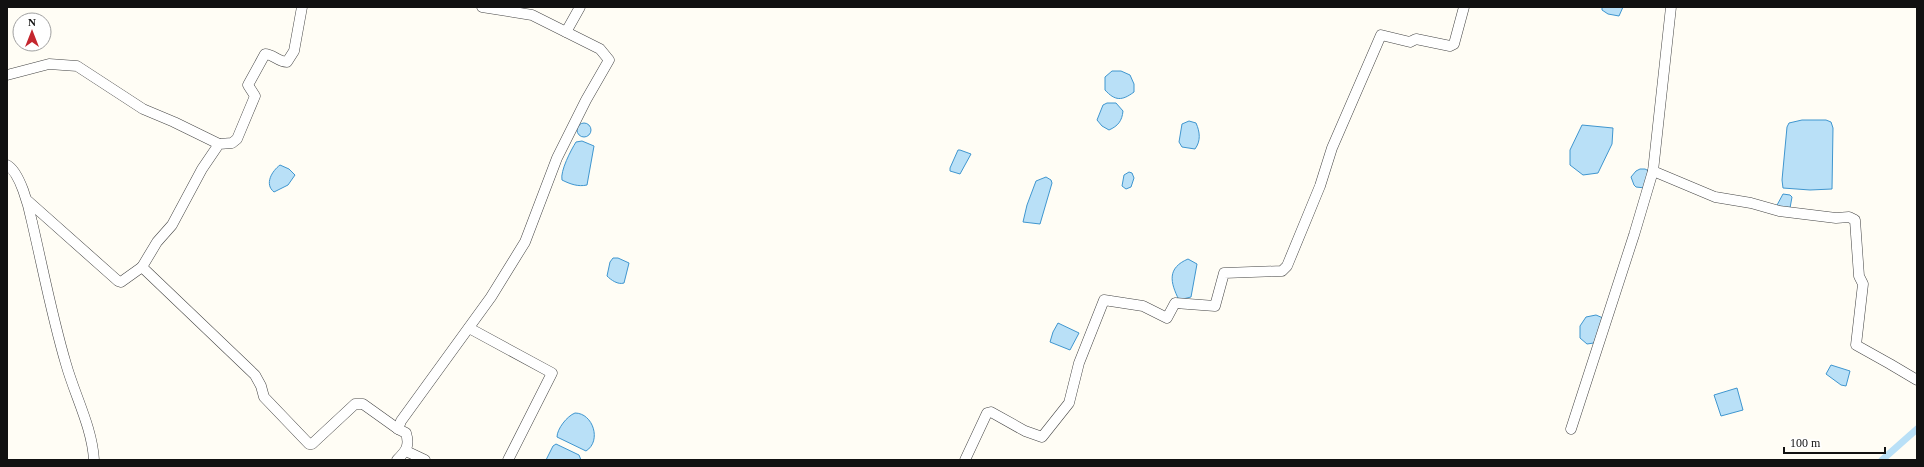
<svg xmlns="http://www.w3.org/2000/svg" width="1924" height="467" font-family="Georgia,serif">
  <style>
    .water { fill: #b9e0f7; stroke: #3f96cf }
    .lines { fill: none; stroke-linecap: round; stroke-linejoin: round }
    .canal { stroke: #b9e0f7; stroke-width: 7 }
    .minor-casing { stroke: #444; stroke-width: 11 }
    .minor { stroke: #fff; stroke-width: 10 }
  </style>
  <rect width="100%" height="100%" fill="#fffdf5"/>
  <g class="water">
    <path d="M1602,7H1623L1619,16L1608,14L1602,10Z"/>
    <path d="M1112,71H1121L1130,75L1134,84V92C1122,101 1115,101 1105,90V77Z"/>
    <path d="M1107,103H1116L1123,111C1122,121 1118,126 1109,130L1102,126L1097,120L1103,105Z"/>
    <path d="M1802,120H1826L1831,122L1833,128L1832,189L1810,190L1783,188L1782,180L1787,127L1789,123Z"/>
    <path d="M1189,121L1196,123C1200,132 1201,141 1195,149L1182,147L1179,142L1182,124Z"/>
    <circle cx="584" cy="130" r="7"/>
    <path d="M1582,125L1613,128L1612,144L1598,173L1583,175L1570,165V150Z"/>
    <path d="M582,141L594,146L587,185C578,187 570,184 562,180C560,171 571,150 576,142Z"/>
    <path d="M958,150H960L971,154L960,174L950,171V168Z"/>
    <path d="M280,165L289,169L295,175L288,185L274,192C264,184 272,171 280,165Z"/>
    <path d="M1640,169H1645L1649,171L1645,188L1636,187L1634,185L1631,177L1636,171Z"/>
    <path d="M1129,172L1132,173L1134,178L1131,187L1126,189L1122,186L1124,175Z"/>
    <path d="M1046,177L1051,180L1052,183L1040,224L1023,222L1027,205L1036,181Z"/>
    <path d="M1783,194L1790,195L1792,197L1790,208L1776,207Z"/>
    <path d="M613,258H618L629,263L624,283C618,285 611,280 607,276L610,262Z"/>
    <path d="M1188,259L1197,264L1191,297L1179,300C1170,282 1167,268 1188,259Z"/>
    <path d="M1596,315L1603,318L1594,343L1587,344L1580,338V326L1586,317Z"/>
    <path d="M1058,323L1079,333L1070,350L1050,342L1053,332Z"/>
    <path d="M1831,365L1850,371L1846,386L1841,385L1826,374Z"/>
    <path d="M1737,388L1743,410L1721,416L1714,395Z"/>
    <path d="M575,413C593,413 602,441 586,451L557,437C557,429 567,416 575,413Z"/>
    <path d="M556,444L579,455L581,460H546L553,446Z"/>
  </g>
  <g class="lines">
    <path class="canal" d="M1882,460L1917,429"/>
    <g class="minor-casing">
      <g id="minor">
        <path d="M566,32L580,7"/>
        <path d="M7,75L49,64L77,66L143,109L174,122L219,144"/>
        <path d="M7,165C20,172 29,207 32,222C43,269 52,317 66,364C75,396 92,427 94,460"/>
        <path d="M1653,171L1715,197L1751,203L1779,211L1836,218L1849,217L1855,220L1859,276L1863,284L1856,345L1890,364L1917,380"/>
        <path d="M28,201L118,281L121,282L142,267L255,375L261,386L264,397L309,444H312L355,404H363L398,429"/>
        <path d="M142,267L157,242L172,225L202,169L219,144L232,143L237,139L255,96L248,85L265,54C273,54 278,62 287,62L294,51L302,7"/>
        <path d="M469,328L552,373L508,460"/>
        <path d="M1571,429L1634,235L1653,171L1671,7"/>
        <path d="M406,451L425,460"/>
        <path d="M397,460C406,451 410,446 406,433L398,429L401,421L491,297L525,242L557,158L586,100L609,60L600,49L532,15L482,7"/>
        <path d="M965,460L987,413L991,412L1025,431L1042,437L1069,403L1079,363L1104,300L1143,306L1167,318L1175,303L1215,306L1224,273L1282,271L1287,266L1320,186L1332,148L1381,35L1410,42L1416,39L1450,46L1454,44L1464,7"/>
      </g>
    </g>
    <use href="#minor" class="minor"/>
  </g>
  <rect width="1924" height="467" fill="none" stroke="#111111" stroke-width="16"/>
  <g transform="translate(32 32)"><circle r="19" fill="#ffffff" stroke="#a0a0a0"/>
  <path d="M0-3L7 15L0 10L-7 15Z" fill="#c4262e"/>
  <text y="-6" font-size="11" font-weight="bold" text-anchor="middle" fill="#111111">N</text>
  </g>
  <path d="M1784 447v6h101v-6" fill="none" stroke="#111111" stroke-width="2"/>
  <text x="1790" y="447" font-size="12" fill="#111111" stroke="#ffffff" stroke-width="3" paint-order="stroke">100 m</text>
</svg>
